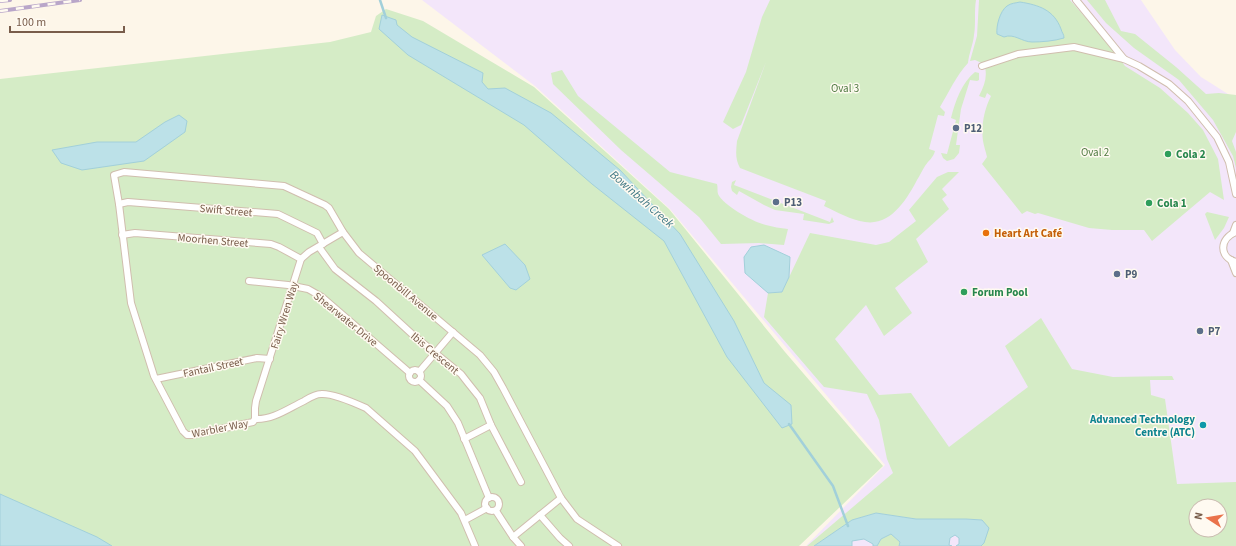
<svg xmlns="http://www.w3.org/2000/svg" width="1236" height="546" font-family="'Source Sans 3',sans-serif">
  <style>
    .education { fill: #f3e6fa; fill-rule: evenodd }
    .green { fill: #d5ecc6; fill-rule: evenodd }
    .water { fill: #bce1e8; stroke: #a2d0da }
    .lines { fill: none; stroke-linecap: round; stroke-linejoin: round }
    .stream { stroke: #a2d0da; stroke-width: 2.5 }
    .street-casing { stroke: #d0beae; stroke-width: 8 }
    .street { stroke: #fff; stroke-width: 6 }
    .rail-casing { stroke: #b9a6c9; stroke-width: 4 }
    .rail { stroke: #fffaf1; stroke-width: 2.5; stroke-dasharray: 8; stroke-linecap: butt }
    .service-dot { fill: #5c6f8a; stroke: #fffaf1; stroke-width: 1.5 }
    .leisure-dot { fill: #2e9e5b; stroke: #fffaf1; stroke-width: 1.5 }
    .food-dot { fill: #e8710a; stroke: #fffaf1; stroke-width: 1.5 }
    .culture-dot { fill: #0f9aa8; stroke: #fffaf1; stroke-width: 1.5 }
    .labels { text-anchor: middle; stroke-width: 3; stroke-linejoin: round; paint-order: stroke }
    .park-label { font-size: 11px; fill: #4f7a40; stroke: #fffaf1 }
    .service-label { font-size: 11px; font-weight: bold; fill: #4e5e75; stroke: #fffaf1; text-anchor: start }
    .leisure-label { font-size: 11px; font-weight: bold; fill: #27864d; stroke: #fffaf1; text-anchor: start }
    .street-label { font-size: 11px; fill: #795d4b; stroke: #fffaf1 }
    .food-label { font-size: 11px; font-weight: bold; fill: #c56008; stroke: #fffaf1; text-anchor: start }
    .culture-label { font-size: 11px; font-weight: bold; fill: #0d838f; stroke: #fffaf1; text-anchor: end }
    .water-label { font-size: 12px; font-style: italic; fill: #407986; stroke: #fffaf1 }
  </style>
  <rect width="100%" height="100%" fill="#fdf6e9"/>
  <path class="education" d="M422,0H1141L1175,50L1201,77L1236,99V546H806L885,465L670,209L535,86ZM1196,506H1220V530H1196Z"/>
  <g class="green">
    <path d="M770,0H976C974,11 976,23 974,35C973,45 969,53 968,63C956,76 949,92 940,107L945,112L944,116L938,115L929,149L935,151C933,158 929,160 925,166C922,171 920,175 917,180C907,199 891,226 865,222C851,220 837,212 824,206L826,201L740,168C735,159 736,151 737,141L766,62L741,125L733,129L723,122L746,72L762,17Z"/>
    <path d="M979,0H1070L1108,43L1125,66L1160,88L1188,113L1203,130L1218,159L1224,200L1210,192L1152,241L1144,230H1112L1089,228L1038,213L1035,214L1027,211L1022,214L982,164L987,157C986,152 984,147 983,141C981,126 984,110 991,96L987,93L985,98L979,96C985,85 988,75 984,64L975,60L970,61L977,36Z"/>
    <path d="M1087,0H1105L1121,31L1135,34L1176,67L1206,94L1219,93L1236,95V132L1232,141L1236,152V168L1233,156L1213,120L1179,80L1134,48L1106,23Z"/>
    <path d="M386,9L423,21L534,87L669,209L785,352L883,466L799,546H0V79L330,42L371,32L376,16Z"/>
    <path d="M562,70L578,96L670,172L717,184C718,187 717,191 718,194C724,206 753,222 766,225C773,227 780,228 788,229L784,245L759,243L721,244L699,217L621,150L553,84L551,73Z"/>
    <path d="M975,72L979,73V80L977,81L970,80L961,109L956,145H960L959,153L954,159L947,161L943,158L941,153L947,154L956,120L951,118C955,102 962,82 975,72Z"/>
    <path d="M948,172H959L942,189L947,195L942,199L949,209L916,239L928,262L895,288L912,313L884,336L866,305L835,339L879,395L911,393L949,447L1028,387L1005,346L1041,318L1072,369L1113,377L1172,376L1174,380H1150L1151,395L1165,399L1177,484L1236,482V546H981L984,543L982,520L966,519H916L876,513L852,520L814,546H807L893,473L887,459L879,420L867,394L824,387L764,317L768,293L782,292L810,233L876,245L889,242L916,221L909,210L937,177ZM1196,506H1220V530H1196Z"/>
    <path d="M736,180L734,185L830,222L832,217L834,222L829,224L803,220L804,214L775,210L764,205L739,191L737,195L732,191L731,187L732,182Z"/>
    <path d="M1207,212L1229,217L1224,228L1215,240L1205,214Z"/>
    <path d="M891,534L900,542L899,546H877L881,539Z"/>
  </g>
  <g class="water">
    <path d="M1020,2C1039,5 1054,10 1061,29C1062,33 1064,34 1064,38C1054,41 1042,42 1032,42C1022,42 1014,33 1004,37L997,34C996,26 1000,11 1007,6C1011,3 1016,3 1020,2Z"/>
    <path d="M382,15L396,20L397,25L412,37L483,73L482,82L488,89L505,88L551,113L620,170L680,234L734,321L764,383L791,405L792,424L782,428L727,357L664,241L592,184L524,125L408,55L379,29Z"/>
    <path d="M179,115L187,121L185,132L144,161L82,170L61,163L52,150L97,142H136L165,122Z"/>
    <path d="M505,244L525,265L530,279L516,290L510,288L482,255Z"/>
    <path d="M764,245L790,257L789,277L782,292L768,293L745,273L744,257L751,247Z"/>
    <path d="M0,494L97,537L112,546H0Z"/>
    <path d="M876,513L916,519H966L982,520L989,528L984,543L981,546H956L959,544V538L955,535L950,538L949,545L952,546H899L900,542L891,534L881,539L877,546H873V544L864,539L852,541V546H814L852,520Z"/>
  </g>
  <g class="lines">
    <g class="stream">
      <path d="M380,0L386,18"/>
      <path d="M789,424L833,486L848,526"/>
    </g>
    <g class="street-casing">
      <g id="street">
        <path d="M1076,0L1124,59"/>
        <path d="M982,66L1018,54L1074,47L1124,59L1139,66L1169,84L1188,101L1217,137L1229,162L1236,194"/>
        <path d="M119,204L128,202L278,214L317,233L323,244"/>
        <path d="M1236,232C1220,238 1218,257 1236,262"/>
        <path d="M1233,233L1236,225"/>
        <path d="M122,235L135,233L271,244L279,247L301,259"/>
        <path d="M319,247L335,269L376,301L412,334L461,374L468,383L480,398L491,425L521,482"/>
        <path d="M1231,260L1236,273"/>
        <path d="M249,281L288,285L308,289L322,297L410,373"/>
        <circle cx="415" cy="376" r="6"/>
        <path d="M419,372L453,332"/>
        <path d="M156,379L257,358L270,359"/>
        <path d="M419,380L447,406L458,423L489,498"/>
        <path d="M255,419V408L256,401L301,259L309,252L343,232"/>
        <path d="M464,439L491,425"/>
        <circle cx="492" cy="504" r="7"/>
        <path d="M496,511L513,537L521,546"/>
        <path d="M540,515L560,538L569,546"/>
        <path d="M465,520L487,508"/>
        <path d="M513,537L561,498"/>
        <path d="M475,546L461,513L415,451L366,408C355,403 333,393 321,394C315,394 309,398 304,401C289,408 273,420 255,419L253,422L192,435H187L183,431L154,376L131,303L119,204L114,175L124,172L284,186L325,205L329,208L343,232L359,253L480,355L494,372L503,388L561,498L577,519L618,546"/>
      </g>
    </g>
    <use href="#street" class="street"/>
    <g class="rail-casing">
      <g id="rail">
        <path d="M0,1L10,0"/>
        <path d="M0,11L80,0"/>
      </g>
    </g>
    <use href="#rail" class="rail"/>
  </g>
  <g class="service-dot">
    <circle cx="956" cy="128" r="4"/>
    <circle cx="776" cy="202" r="4"/>
    <circle cx="1117" cy="274" r="4"/>
    <circle cx="1200" cy="331" r="4"/>
  </g>
  <g class="leisure-dot">
    <circle cx="1168" cy="154" r="4"/>
    <circle cx="1149" cy="203" r="4"/>
    <circle cx="964" cy="292" r="4"/>
  </g>
  <circle class="food-dot" cx="986" cy="233" r="4"/>
  <circle class="culture-dot" cx="1203" cy="425" r="4"/>
  <g class="labels">
    <g class="park-label">
      <text x="845" y="92">Oval 3</text>
      <text x="1095" y="156">Oval 2</text>
    </g>
    <g class="service-label">
      <text x="964" y="132">P12</text>
      <text x="784" y="206">P13</text>
      <text x="1125" y="278">P9</text>
      <text x="1208" y="335">P7</text>
    </g>
    <g class="leisure-label">
      <text x="1176" y="158">Cola 2</text>
      <text x="1157" y="207">Cola 1</text>
      <text x="972" y="296">Forum Pool</text>
    </g>
    <g class="street-label">
      <text transform="translate(226 210) rotate(5)" y="4">Swift Street</text>
      <text transform="translate(213 240) rotate(5)" y="4">Moorhen Street</text>
      <text transform="translate(406 292) rotate(40)" y="4">Spoonbill Avenue</text>
      <text transform="translate(284 315) rotate(-73)" y="4">Fairy Wren Way</text>
      <text transform="translate(346 319) rotate(39)" y="4">Shearwater Drive</text>
      <text transform="translate(435 353) rotate(40)" y="4">Ibis Crescent</text>
      <text transform="translate(213 367) rotate(-12)" y="4">Fantail Street</text>
      <text transform="translate(220 428) rotate(-11)" y="4">Warbler Way</text>
    </g>
    <g class="food-label">
      <text x="994" y="237">Heart Art Café</text>
    </g>
    <g class="culture-label">
      <text x="1195" y="423">Advanced Technology<tspan x="1195" dy="13">Centre (ATC)</tspan></text>
    </g>
    <g class="water-label">
      <text transform="translate(642 199) rotate(41)" y="4">Bowinbah Creek</text>
    </g>
  </g>
  <g transform="translate(1208 518) rotate(282)"><circle r="19" fill="#fffaf1" stroke="#c9bbaf"/>
  <path d="M0-3L7 15L0 10L-7 15Z" fill="#ea734b"/>
  <text y="-6" font-size="11" font-weight="bold" text-anchor="middle" fill="#795d4b">N</text>
  </g>
  <path d="M10 26v6h114v-6" fill="none" stroke="#795d4b" stroke-width="2"/>
  <text x="16" y="26" font-size="12" fill="#795d4b" stroke="#fffaf1" stroke-width="3" paint-order="stroke">100 m</text>
</svg>
